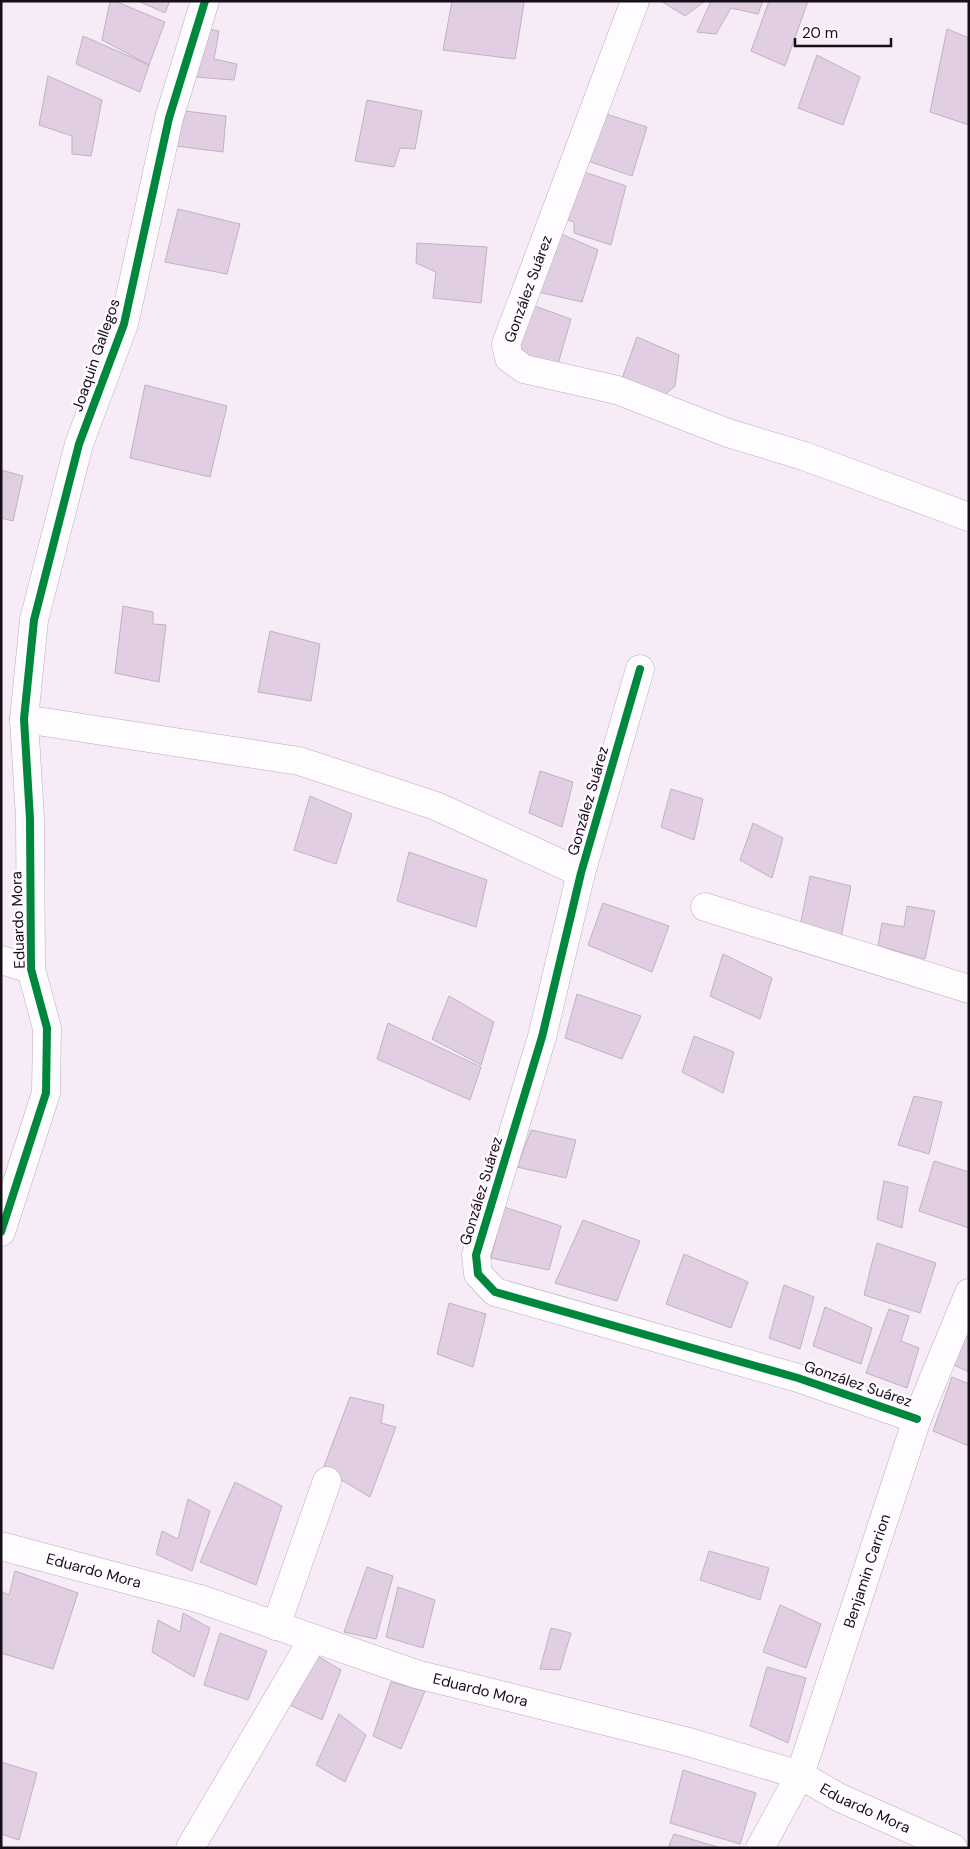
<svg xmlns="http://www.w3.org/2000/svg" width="970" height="1849" font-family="'DM Sans',sans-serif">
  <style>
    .building { fill: #e2cee3; stroke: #beb3be }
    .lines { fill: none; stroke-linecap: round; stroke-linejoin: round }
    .street-casing { stroke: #b7adb7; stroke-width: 29 }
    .street { stroke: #fefcfe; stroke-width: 28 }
    .cycleway-casing { stroke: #fef9fe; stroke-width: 11 }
    .cycleway { stroke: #00873e; stroke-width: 8 }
    .labels { text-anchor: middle; stroke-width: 5; stroke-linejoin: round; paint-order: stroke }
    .street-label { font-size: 15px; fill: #170f17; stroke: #fef9fe }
  </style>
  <rect width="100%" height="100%" fill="#f8ebf8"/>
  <g class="building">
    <path d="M110,1H115L165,22L149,65L102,40Z"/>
    <path d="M138,1H170L165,13Z"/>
    <path d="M452,1H519L524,3L515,59L443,50Z"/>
    <path d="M661,1H705L685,16Z"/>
    <path d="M711,1H763L758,14L731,8L716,34L697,32Z"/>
    <path d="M769,1H808L785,66L751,51Z"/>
    <path d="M204,28L219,31L214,59L237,64L234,80L195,77Z"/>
    <path d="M947,29L969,38V125L930,112Z"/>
    <path d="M83,36L149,65L140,92L76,64Z"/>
    <path d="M817,55L860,77L843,125L798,108Z"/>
    <path d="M48,76L102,100L91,156L72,154V136L39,125Z"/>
    <path d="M367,100L422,111L415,149L400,148L394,167L355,161Z"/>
    <path d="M185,111L226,116L223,152L176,146Z"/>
    <path d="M600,112L647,127L632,176L588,161Z"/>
    <path d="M581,171L626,186L611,245L574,233V222L565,219Z"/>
    <path d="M178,209L240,224L227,274L165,262Z"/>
    <path d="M559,233L598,250L582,302L538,292Z"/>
    <path d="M417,243L487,247L481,303L433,298L436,272L416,263Z"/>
    <path d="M529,304L571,319L558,364L527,361L516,343Z"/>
    <path d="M637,337L679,355L675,386L662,397L620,384Z"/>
    <path d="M145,385L227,406L210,477L130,458Z"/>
    <path d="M1,470L23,476L13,521L1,518Z"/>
    <path d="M123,606L153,612V624L166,625L159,682L115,673Z"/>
    <path d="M270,631L320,644L311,701L258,692Z"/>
    <path d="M540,771L573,782L562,827L529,813Z"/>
    <path d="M671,789L703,799L694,840L661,827Z"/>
    <path d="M310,796L352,814L336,864L294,850Z"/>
    <path d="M753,823L783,838L772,878L740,860Z"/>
    <path d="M409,852L487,880L476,927L397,901Z"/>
    <path d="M810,876L851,886L840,943L799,931Z"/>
    <path d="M603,903L669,926L652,972L588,945Z"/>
    <path d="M907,906L935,911L925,959L878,946L882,923L904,927Z"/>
    <path d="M723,954L772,978L760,1019L710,996Z"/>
    <path d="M577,994L641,1016L622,1059L565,1038Z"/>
    <path d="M449,996L494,1022L481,1065L432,1039Z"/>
    <path d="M388,1023L481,1067L470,1100L377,1059Z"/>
    <path d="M694,1036L734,1052L723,1093L682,1072Z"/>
    <path d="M914,1096L942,1102L929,1154L898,1145Z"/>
    <path d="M531,1130L576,1140L566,1178L517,1167Z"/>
    <path d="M934,1161L969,1172V1228L919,1211Z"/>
    <path d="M884,1181L908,1187L902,1228L877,1219Z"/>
    <path d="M504,1207L561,1226L549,1270L491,1258Z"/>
    <path d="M583,1220L640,1241L617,1301L555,1283Z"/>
    <path d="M877,1243L936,1263L920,1313L864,1295Z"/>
    <path d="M684,1254L748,1282L731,1328L666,1304Z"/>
    <path d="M784,1285L814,1297L800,1349L769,1338Z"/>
    <path d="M449,1303L486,1314L473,1367L437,1354Z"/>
    <path d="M825,1307L872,1328L861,1364L813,1346Z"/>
    <path d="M889,1309L909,1316L901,1341L919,1348L907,1388L866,1373Z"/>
    <path d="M966,1336L969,1337V1372L954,1365Z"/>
    <path d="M952,1377L969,1384V1446L933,1431Z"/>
    <path d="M350,1397L384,1405L381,1423L396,1427L370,1497L323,1469Z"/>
    <path d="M235,1482L282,1506L256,1585L200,1562Z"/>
    <path d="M188,1499L210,1511L192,1571L156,1554L162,1531L178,1539Z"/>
    <path d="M709,1551L769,1568L760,1600L700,1580Z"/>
    <path d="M367,1567L393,1576L376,1639L344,1632Z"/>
    <path d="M15,1571L78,1593L53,1669L1,1653V1591L9,1595Z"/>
    <path d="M398,1587L435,1600L423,1648L386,1637Z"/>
    <path d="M780,1605L821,1624L806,1668L763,1652Z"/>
    <path d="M183,1613L210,1628L194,1677L152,1652L158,1620L180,1632Z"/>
    <path d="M551,1628L571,1633L560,1670L540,1669Z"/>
    <path d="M220,1633L267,1651L248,1700L204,1685Z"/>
    <path d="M314,1654L341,1670L322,1720L290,1705Z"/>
    <path d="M767,1667L806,1678L788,1743L750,1726Z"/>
    <path d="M391,1682L425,1691L401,1749L373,1736Z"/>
    <path d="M339,1714L366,1735L345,1782L316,1765Z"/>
    <path d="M1,1762L37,1773L19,1840L1,1834Z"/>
    <path d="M683,1770L756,1793L740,1844L670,1823Z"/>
    <path d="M674,1834L721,1848H668Z"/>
  </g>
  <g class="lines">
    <g class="street-casing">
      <g id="street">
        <path d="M635,1L506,344L509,358L524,369L617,390L728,433L804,456L969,517"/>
        <path d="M640,669L581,873L542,1037L476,1255L478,1274L495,1292L798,1378L917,1419"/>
        <path d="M24,719L299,761L436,806L581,873"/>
        <path d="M705,907L969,989"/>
        <path d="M1,960L31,969"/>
        <path d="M1,1232L46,1093L47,1028L31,969L30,819L24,719L34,620L79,444L124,324L169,118L205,1"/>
        <path id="s1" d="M1,1546L200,1599L416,1674L685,1741L800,1775L838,1797L953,1848"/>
        <path d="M276,1626L327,1481"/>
        <path d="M190,1848L313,1639"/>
        <path id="s2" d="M760,1848L800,1775L917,1419L969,1293"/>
      </g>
    </g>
    <use href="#street" class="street"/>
    <g class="cycleway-casing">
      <g id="cycleway">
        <path d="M640,669L581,873L542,1037L476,1255L478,1274L495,1292L798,1378L917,1419"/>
        <path d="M1,1232L46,1093L47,1028L31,969L30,819L24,719L34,620L79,444L124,324L169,118L205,1"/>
      </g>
    </g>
    <use href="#cycleway" class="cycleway"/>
  </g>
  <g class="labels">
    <g class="street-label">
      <text transform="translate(528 289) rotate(-70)" y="5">González Suárez</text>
      <text transform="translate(96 355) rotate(-71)" y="5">Joaquin Gallegos</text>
      <text transform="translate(588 801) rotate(-74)" y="5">González Suárez</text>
      <text transform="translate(18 920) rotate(-92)" y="5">Eduardo Mora</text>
      <text transform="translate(481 1191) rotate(-73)" y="5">González Suárez</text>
      <text transform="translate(858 1384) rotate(19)" y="5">González Suárez</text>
      <text dy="5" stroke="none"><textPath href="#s1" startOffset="96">Eduardo Mora</textPath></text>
      <text dy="5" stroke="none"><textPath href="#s2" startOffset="298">Benjamin Carrion</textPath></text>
      <text dy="5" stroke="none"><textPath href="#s1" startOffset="501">Eduardo Mora</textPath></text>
      <text dy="5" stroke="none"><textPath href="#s1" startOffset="905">Eduardo Mora</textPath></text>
    </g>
  </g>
  <rect width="970" height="1849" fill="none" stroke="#170f17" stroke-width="5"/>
  <path d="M795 38v8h96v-8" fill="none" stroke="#170f17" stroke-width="2.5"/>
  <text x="802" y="38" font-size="15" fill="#170f17" stroke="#fef9fe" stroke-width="4" paint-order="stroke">20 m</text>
</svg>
